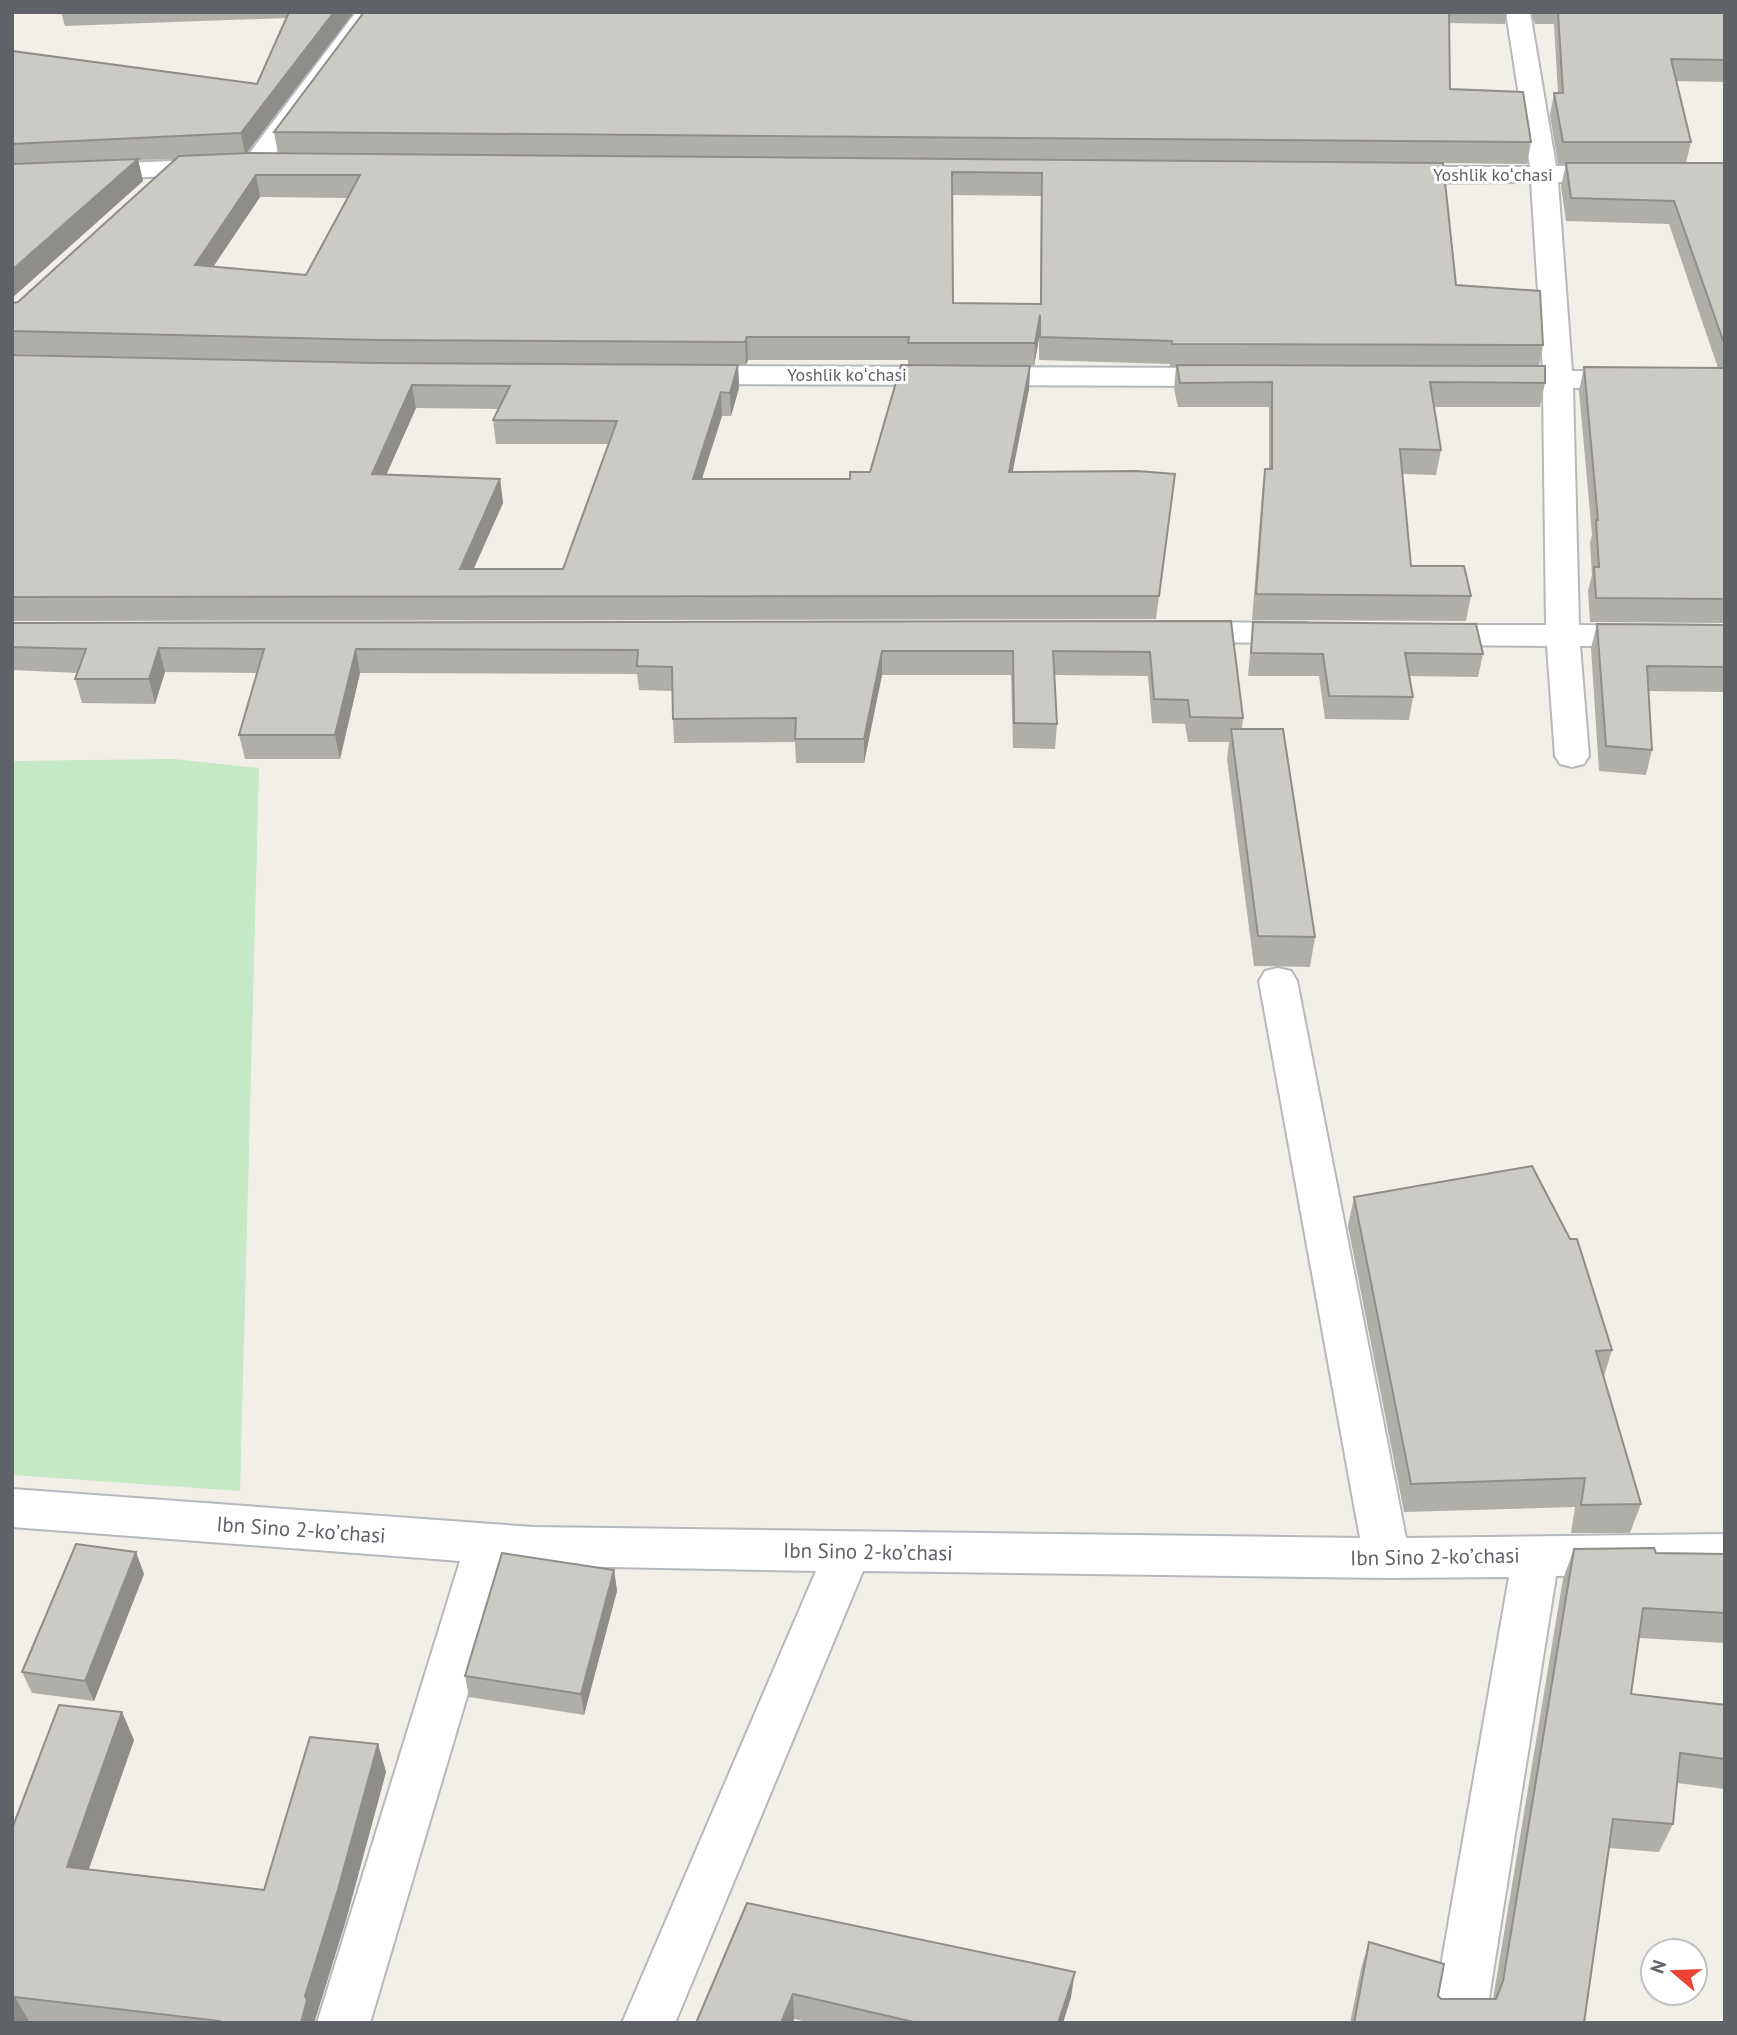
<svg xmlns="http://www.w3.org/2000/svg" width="1737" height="2035" font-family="'PT Sans',sans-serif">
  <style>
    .green { fill: #c5e8c5 }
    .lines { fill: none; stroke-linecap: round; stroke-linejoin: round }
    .minor-casing { stroke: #b5b8bc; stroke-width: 4 }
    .minor { fill: #fff; fill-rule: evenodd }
    .wall { fill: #afaea9; fill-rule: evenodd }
    .shaded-wall { fill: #8f8d8a }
    .building { fill: #cccac5; stroke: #8f8d8a; stroke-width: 2; fill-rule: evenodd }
    .labels { text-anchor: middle; stroke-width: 6; stroke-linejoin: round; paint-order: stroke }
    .far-street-label { font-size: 18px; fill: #5f6368; stroke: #fff }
    .street-label { font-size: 21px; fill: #5f6368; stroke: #fff }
  </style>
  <rect width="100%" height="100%" fill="#f1efe8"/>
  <path class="green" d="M173,759L259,768L240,1491L12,1475V761Z"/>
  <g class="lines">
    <g class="minor-casing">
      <g id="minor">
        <path d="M356,12H380L263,171L254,173L245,171L241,165L245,159Z"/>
        <path d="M1506,12H1530L1556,166H1616L1625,168L1629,174L1625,180L1616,182H1558L1572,371H1725V389L1573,388L1579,625L1725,626V646H1580L1589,756L1584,764L1572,767L1560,764L1555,756L1547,646L1428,645L1416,642L1412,635L1416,628L1428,625H1546L1543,388L1485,385L1480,379L1485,373L1495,370H1543L1531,182L1393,183L1384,181L1380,175L1384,169L1393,167H1530Z"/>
        <path d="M216,159L225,161L229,167L225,173L12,184V168Z"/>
        <path d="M686,366L1228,368L1238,371L1243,377L1238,383L1228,386L686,384L676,381L671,375L676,369Z"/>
        <path d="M1180,622L1305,623L1317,626L1321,633L1317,640L1305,643L1180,642L1168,639L1164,632L1168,625Z"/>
        <path d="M1278,968L1291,971L1297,981L1406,1538L1725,1534V1574L1556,1576L1485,2023H1431L1509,1577L1387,1578L863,1571L675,2023H622L816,1571L506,1565L370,2023H317L460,1561L12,1527V1489L533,1527L1360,1538L1259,981L1265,971Z"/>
      </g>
    </g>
    <use href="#minor" class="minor"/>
  </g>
  <g class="wall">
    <path d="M61,12H354L246,154H278L274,132L364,12H1507L1505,24L1449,23L1450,89L1531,142L1527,164L1443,163L1456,285L1543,345L1539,366L1545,383L1540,407H1434L1441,450L1436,475L1402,474L1411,566L1471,596L1466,621L1252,620L1262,494L1265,469H1269V407H1178L1174,389L1176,367H1170V364L1039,360V338L1034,366H1030L1029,389L1012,472L1175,474L1156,619L12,621V355L380,363L12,354V303L18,302L177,159L138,160L143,181L12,298V51L257,84L287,18L65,26ZM952,195L1041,196L1040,304L953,303ZM260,197L348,198L306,275L213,267ZM748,360H908V365L870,472L850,479H702L722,416H731L739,388L738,365H746ZM416,408L499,409L493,420L496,444H608L563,569H473L503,503L500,479L386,475Z"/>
    <path d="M1531,12H1725V82L1676,81L1691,142L1686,163H1725V623L1590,622L1588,591L1592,575L1590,543L1592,535L1579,391L1584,367L1718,368L1669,224L1566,221L1561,186L1566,164H1558L1550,115L1554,93H1558L1554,24H1535Z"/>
    <path d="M1231,621L1243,718L1242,729L1315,937L1310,967L1254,966L1227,759L1229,742H1188L1185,724L1152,723L1148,676L1054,675L1057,724L1055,749L1013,748L1011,675H882L864,763H796L795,742L674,743L672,691L639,690L637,674L360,673L340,759H245L239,735L257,673L165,672L155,704L82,703L75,679L78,673L12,670V623Z"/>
    <path d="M1253,622L1483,654L1478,677L1409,676L1413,697L1409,720L1325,719L1319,676H1248Z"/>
    <path d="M1597,624L1725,625V692L1648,691L1652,750L1646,775L1599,771L1591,648Z"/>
    <path d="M1354,1197L1612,1350L1604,1376L1641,1504L1630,1533H1571L1575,1507L1404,1512L1348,1226Z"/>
    <path d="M1574,1549L1656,1553L1725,1554V1643L1639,1638L1631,1694L1725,1705V1789L1677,1783L1673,1824L1659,1852L1609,1848L1584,2023H1350L1361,1969L1369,1942L1441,1999H1493L1563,1579Z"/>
    <path d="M614,1570L617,1591L584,1715L469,1697L465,1676Z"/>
    <path d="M144,1574L94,1701L32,1693L22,1672Z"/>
    <path d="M134,1740L89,1869L264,1890L378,1744L386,1772L346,1920L315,2020L316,2023H12V1829Z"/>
    <path d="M747,1903L1071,1997L1063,2023H812L794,2019L793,2023H696Z"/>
  </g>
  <g class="shaded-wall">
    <path d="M334,12H354L245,155L241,133Z"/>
    <path d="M138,159L143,181L12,298V270Z"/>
    <path d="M256,175L260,197L199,288L195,265Z"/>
    <path d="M1040,315L1039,338L1034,366L1035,343Z"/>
    <path d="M747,337L748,360L746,365L745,342Z"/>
    <path d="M738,365L739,388L731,416L730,393Z"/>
    <path d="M1030,366L1029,389L1008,496L1009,472Z"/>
    <path d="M412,385L416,408L376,498L372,474Z"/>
    <path d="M721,392L722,416L694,503L693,479Z"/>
    <path d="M500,479L503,503L463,593L460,569Z"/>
    <path d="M159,648L165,672L155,704L149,679Z"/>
    <path d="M356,649L360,673L340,759L335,735Z"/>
    <path d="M882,651V675L864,763V739Z"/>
    <path d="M136,1552L144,1574L94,1701L85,1681Z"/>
    <path d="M614,1570L617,1591L584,1715L581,1694Z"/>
    <path d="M122,1712L134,1740L80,1894L67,1867Z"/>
    <path d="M378,1744L386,1772L346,1920L315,2020L316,2023H301L305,1996Z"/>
    <path d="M1075,1972L1071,1997L1063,2023H1058Z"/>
    <path d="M793,1994L794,2019L793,2023H781Z"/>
    <path d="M15,1997L30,2023H12V2006Z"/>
  </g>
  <g class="building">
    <path d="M289,12H334L241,133L12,144V51L257,84Z"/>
    <path d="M364,12H1449L1450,89L1523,92L1531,142L274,132Z"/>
    <path d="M1558,12H1725V60L1671,59L1691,142H1563L1554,93H1563Z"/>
    <path d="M250,153L1443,163L1456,285L1540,291L1543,345L1172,344V341L1040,337V315L1035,343H908L909,337H747L745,342L376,340L12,331V303L18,302L179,156ZM952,172L1042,173L1041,304L953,303ZM256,175H360L306,275L195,265Z"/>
    <path d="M138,159L12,270V164Z"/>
    <path d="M1566,163H1725V346L1674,201L1571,198Z"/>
    <path d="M12,355L376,363L738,365L730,393L721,392L693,479H850V472H870L901,365L1030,366L1009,472L1137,471L1175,474L1159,596L12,597ZM412,385L510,386L493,420L617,421L563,569H460L500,479L372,474Z"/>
    <path d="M1177,365L1545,366V383L1430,382L1441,450L1400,449L1411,566H1464L1471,596L1256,594L1265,469H1272V382L1180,383Z"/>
    <path d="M1584,367L1725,368V599L1596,598L1594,567H1599L1596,520H1598Z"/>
    <path d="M1231,621L1243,718L1190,717L1188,700L1154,699L1150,652L1053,651L1057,724L1014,723L1013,651H882L864,739H795L796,718L673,719L672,667L637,666L638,650L356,649L335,735H239L264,649L159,648L149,679H75L86,649L12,647V623Z"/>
    <path d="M1253,622L1476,624L1483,654L1405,653L1413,697L1329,696L1323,654L1251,653Z"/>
    <path d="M1597,624L1725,625V667L1647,666L1652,750L1606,746Z"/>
    <path d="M1231,729H1283L1315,937L1258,936Z"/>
    <path d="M1532,1166L1570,1239H1577L1612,1350L1596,1351L1641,1504L1581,1505L1585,1478L1411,1484L1354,1197Z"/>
    <path d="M76,1544L136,1552L85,1681L22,1672Z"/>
    <path d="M1654,1548L1656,1553L1725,1554V1613L1643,1608L1631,1694L1725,1705V1759L1680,1753L1673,1824L1613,1819L1584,2023H1354L1369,1942L1444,1964L1438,1996L1441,1999H1496L1503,1981L1574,1549Z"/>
    <path d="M502,1553L614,1570L581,1694L465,1676Z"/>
    <path d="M59,1705L122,1712L67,1867L264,1890L310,1737L378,1744L337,1893L305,1996L307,2000L301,2023H219L220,2021L15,1997L12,2006V1829Z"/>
    <path d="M747,1903L1075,1972L1058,2023H918L793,1994L781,2023H696Z"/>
  </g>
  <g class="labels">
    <g class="far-street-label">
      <text x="1493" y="181">Yoshlik koʻchasi</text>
      <text x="847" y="381">Yoshlik koʻchasi</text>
    </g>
    <g class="street-label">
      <text transform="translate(301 1530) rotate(4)" y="7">Ibn Sino 2-koʼchasi</text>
      <text transform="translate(868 1552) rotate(1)" y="7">Ibn Sino 2-koʼchasi</text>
      <text transform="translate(1435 1557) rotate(-1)" y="7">Ibn Sino 2-koʼchasi</text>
    </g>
  </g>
  <rect width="1737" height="2035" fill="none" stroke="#5f6368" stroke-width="28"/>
  <g transform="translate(1674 1972) rotate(289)"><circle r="33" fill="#ffffff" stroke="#bfc1c3" stroke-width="2"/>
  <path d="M0-5L12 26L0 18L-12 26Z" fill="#ea4335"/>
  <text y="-10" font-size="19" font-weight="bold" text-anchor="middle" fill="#5f6368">N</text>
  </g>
</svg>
